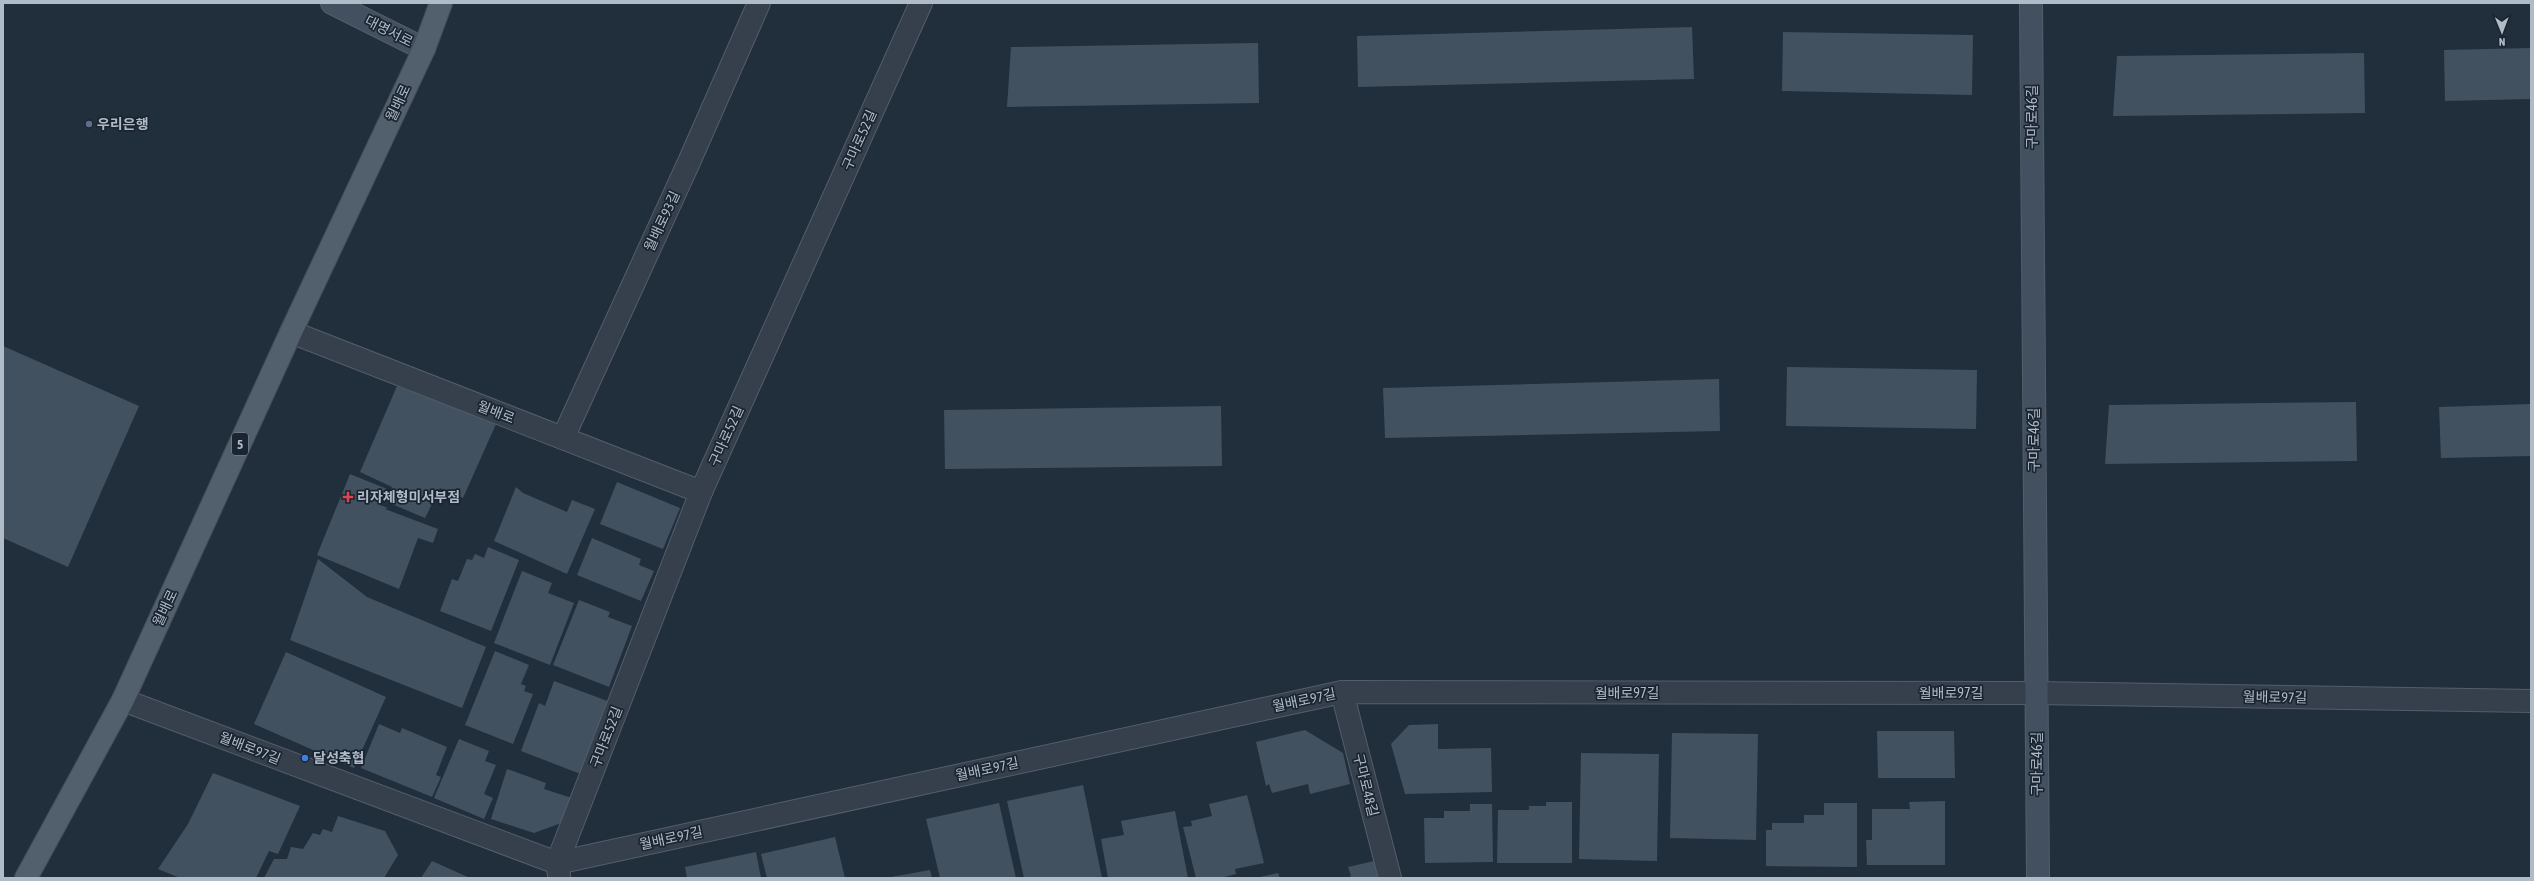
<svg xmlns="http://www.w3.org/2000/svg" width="2534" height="881" font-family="'Asap Condensed','Noto Sans KR',sans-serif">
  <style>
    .building { fill: #415160 }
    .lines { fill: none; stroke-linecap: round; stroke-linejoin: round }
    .street-casing { stroke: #535e6a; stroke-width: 24 }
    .secondary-casing { stroke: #535e6a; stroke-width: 24 }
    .primary-casing { stroke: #414c58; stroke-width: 24 }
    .street { stroke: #35404c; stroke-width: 22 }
    .secondary { stroke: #42505f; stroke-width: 22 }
    .primary { stroke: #525f6c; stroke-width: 22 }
    .service-dot { fill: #5c6f8a; stroke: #1a2531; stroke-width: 1.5 }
    .health-dot { fill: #e0444e; stroke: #1a2531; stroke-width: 1.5 }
    .shop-dot { fill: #3f7fe0; stroke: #1a2531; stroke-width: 1.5 }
    .labels { text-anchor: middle; stroke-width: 3.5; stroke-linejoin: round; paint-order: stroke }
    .shield { fill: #1a2531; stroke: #838e9b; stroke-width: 1 }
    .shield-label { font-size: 13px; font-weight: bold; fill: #b0bbc8 }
    .street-label { font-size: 14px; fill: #b0bbc8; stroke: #1a2531 }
    .poi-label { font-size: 14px; font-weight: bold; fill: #b0bbc8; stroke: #1a2531; text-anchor: start }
  </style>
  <rect width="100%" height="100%" fill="#212f3c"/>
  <g class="building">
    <path d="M1692,27L1694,79L1358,87L1357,36Z"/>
    <path d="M1783,32L1973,35L1972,95L1782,91Z"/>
    <path d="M1258,43L1259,103L1007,107L1011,47Z"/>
    <path d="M2531,48V99L2445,101L2444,50Z"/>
    <path d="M2364,53L2365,113L2113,116L2117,56Z"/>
    <path d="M3,346L139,406L68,567L3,538Z"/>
    <path d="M1787,367L1977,370L1976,429L1786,426Z"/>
    <path d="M1719,379L1720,431L1385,438L1383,388Z"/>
    <path d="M397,386L496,424L463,498L440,488L425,518L387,502L392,487L360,472Z"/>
    <path d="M2356,402L2357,461L2105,464L2109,405Z"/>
    <path d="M2531,404V456L2441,458L2439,407Z"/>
    <path d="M1221,406L1222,466L945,469L944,410Z"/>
    <path d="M350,474L387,489L380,505L388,508L385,509L438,529L433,543L418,538L399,589L317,555Z"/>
    <path d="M617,482L680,508L663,549L600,524Z"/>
    <path d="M516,487L523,493L567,512L572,500L595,509L567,574L494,541Z"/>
    <path d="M592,538L641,559L639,565L654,571L641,601L577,575Z"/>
    <path d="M488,547L519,560L491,631L440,611L452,579L458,581L467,559L472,560L475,554L484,558Z"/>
    <path d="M318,559L367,597L486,647L462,708L290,640Z"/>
    <path d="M522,571L552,583L548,593L574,603L550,665L494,643Z"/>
    <path d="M579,600L610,612L608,617L632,626L609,687L553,665Z"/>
    <path d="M495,651L529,665L521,684L526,686L524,691L533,694L513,744L465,725Z"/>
    <path d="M286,652L386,697L354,768L254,724Z"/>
    <path d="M554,681L610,702L583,775L521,751L539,703L545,706Z"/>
    <path d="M379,724L400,733L402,728L447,747L436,775L441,777L432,797L361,768Z"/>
    <path d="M1438,724V749L1491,748L1492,792L1405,794L1391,744L1409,725Z"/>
    <path d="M1305,730L1343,753L1350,784L1310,794L1308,784L1272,793L1269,784L1266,786L1256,742Z"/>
    <path d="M1877,731H1954L1955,778H1878Z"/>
    <path d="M1672,733L1758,734L1756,840L1670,838Z"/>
    <path d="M459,739L489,751L485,761L496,765L484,794L493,798L484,819L434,798Z"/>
    <path d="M1581,753L1659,754L1657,861L1579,859Z"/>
    <path d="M507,769L546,783L544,789L572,798L564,822L534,833L491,819Z"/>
    <path d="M213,773L300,806L278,854L269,851L256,878H180L158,869L188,824Z"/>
    <path d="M1083,785L1102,878H1024L1007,801Z"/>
    <path d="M1247,795L1264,863L1235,869L1236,874L1221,878H1196L1183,827L1192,826L1191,821L1212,816L1209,804Z"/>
    <path d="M1945,801V865H1867L1866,840H1872V809H1910L1909,802Z"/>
    <path d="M1546,802H1572V863H1497L1498,810H1529V806H1546Z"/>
    <path d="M999,803L1016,878H940L926,819Z"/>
    <path d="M1824,803H1857V867L1766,866V830H1772V823H1804V815H1824Z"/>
    <path d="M1470,804H1492L1493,862L1425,863L1424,818H1444V811H1470Z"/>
    <path d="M1175,811L1188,878H1108L1101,839L1124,835L1121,821Z"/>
    <path d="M338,816L385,831L398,855L384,878H264L274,859H287L291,847L303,849L313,833L320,835L323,829L332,832Z"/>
    <path d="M835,837L845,878H767L761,854Z"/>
    <path d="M756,852L761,878H687L685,867Z"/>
    <path d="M432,861L470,878H421Z"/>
    <path d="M1374,861L1378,878H1346L1351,876L1348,867Z"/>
    <path d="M930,870L932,878H891V877Z"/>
    <path d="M1278,873L1280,878H1261L1260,877Z"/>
  </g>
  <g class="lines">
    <g class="street-casing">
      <g id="street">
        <path d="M291,332L701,492"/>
        <path d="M563,438L689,162L759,3"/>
        <path d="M1342,692L1390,878"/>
        <path d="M123,700L557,863L1342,692L2036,693L2531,701"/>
        <path d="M559,875L557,863L701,492L921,3"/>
      </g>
    </g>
    <g class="secondary-casing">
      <g id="secondary">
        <path d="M332,3L424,49"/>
        <path d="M2031,3L2038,878"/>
      </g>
    </g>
    <g class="primary-casing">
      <path id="primary" d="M26,878L123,700L291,332L424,49L441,3"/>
    </g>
    <use href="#street" class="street"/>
    <use href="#secondary" class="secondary"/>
    <use href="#primary" class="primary"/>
  </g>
  <circle class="service-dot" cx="89" cy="124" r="4"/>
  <path class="health-dot" d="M346 491h4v4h4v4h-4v4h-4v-4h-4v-4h4z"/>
  <circle class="shop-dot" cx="305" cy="758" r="4"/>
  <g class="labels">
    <rect class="shield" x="232" y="433" width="16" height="22" rx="3"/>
    <g class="shield-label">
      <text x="240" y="449">5</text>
    </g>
    <g class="street-label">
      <text transform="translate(389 31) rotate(27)" y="5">대명서로</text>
      <text transform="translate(398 103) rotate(-65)" y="5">월배로</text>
      <text transform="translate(2032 117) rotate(-90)" y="5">구마로46길</text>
      <text transform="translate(859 140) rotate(-66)" y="5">구마로52길</text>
      <text transform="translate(662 221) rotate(-65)" y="5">월배로93길</text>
      <text transform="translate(496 412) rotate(21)" y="5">월배로</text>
      <text transform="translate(726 436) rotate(-66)" y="5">구마로52길</text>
      <text transform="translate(2034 440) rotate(-90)" y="5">구마로46길</text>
      <text transform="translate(165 608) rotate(-65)" y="5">월배로</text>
      <text x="1627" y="698">월배로97길</text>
      <text x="1951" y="698">월배로97길</text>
      <text transform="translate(2275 697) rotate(1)" y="5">월배로97길</text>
      <text transform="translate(1304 700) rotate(-12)" y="5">월배로97길</text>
      <text transform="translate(606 737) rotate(-69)" y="5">구마로52길</text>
      <text transform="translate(250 748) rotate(21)" y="5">월배로97길</text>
      <text transform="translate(2037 764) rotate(-90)" y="5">구마로46길</text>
      <text transform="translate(987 769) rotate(-12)" y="5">월배로97길</text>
      <text transform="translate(1366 785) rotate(76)" y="5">구마로48길</text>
      <text transform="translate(671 838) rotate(-12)" y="5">월배로97길</text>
    </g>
    <g class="poi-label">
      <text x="97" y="129">우리은행</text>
      <text x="357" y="502">리자체형미서부점</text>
      <text x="313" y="763">달성축협</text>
    </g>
  </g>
  <rect width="2534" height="881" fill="none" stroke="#b0bbc8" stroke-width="8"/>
  <g transform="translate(2502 32) rotate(179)" stroke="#1a2531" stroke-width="3" paint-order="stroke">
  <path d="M0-3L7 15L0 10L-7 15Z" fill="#b0bbc8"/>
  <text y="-6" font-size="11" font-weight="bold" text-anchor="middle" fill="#b0bbc8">N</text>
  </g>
</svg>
